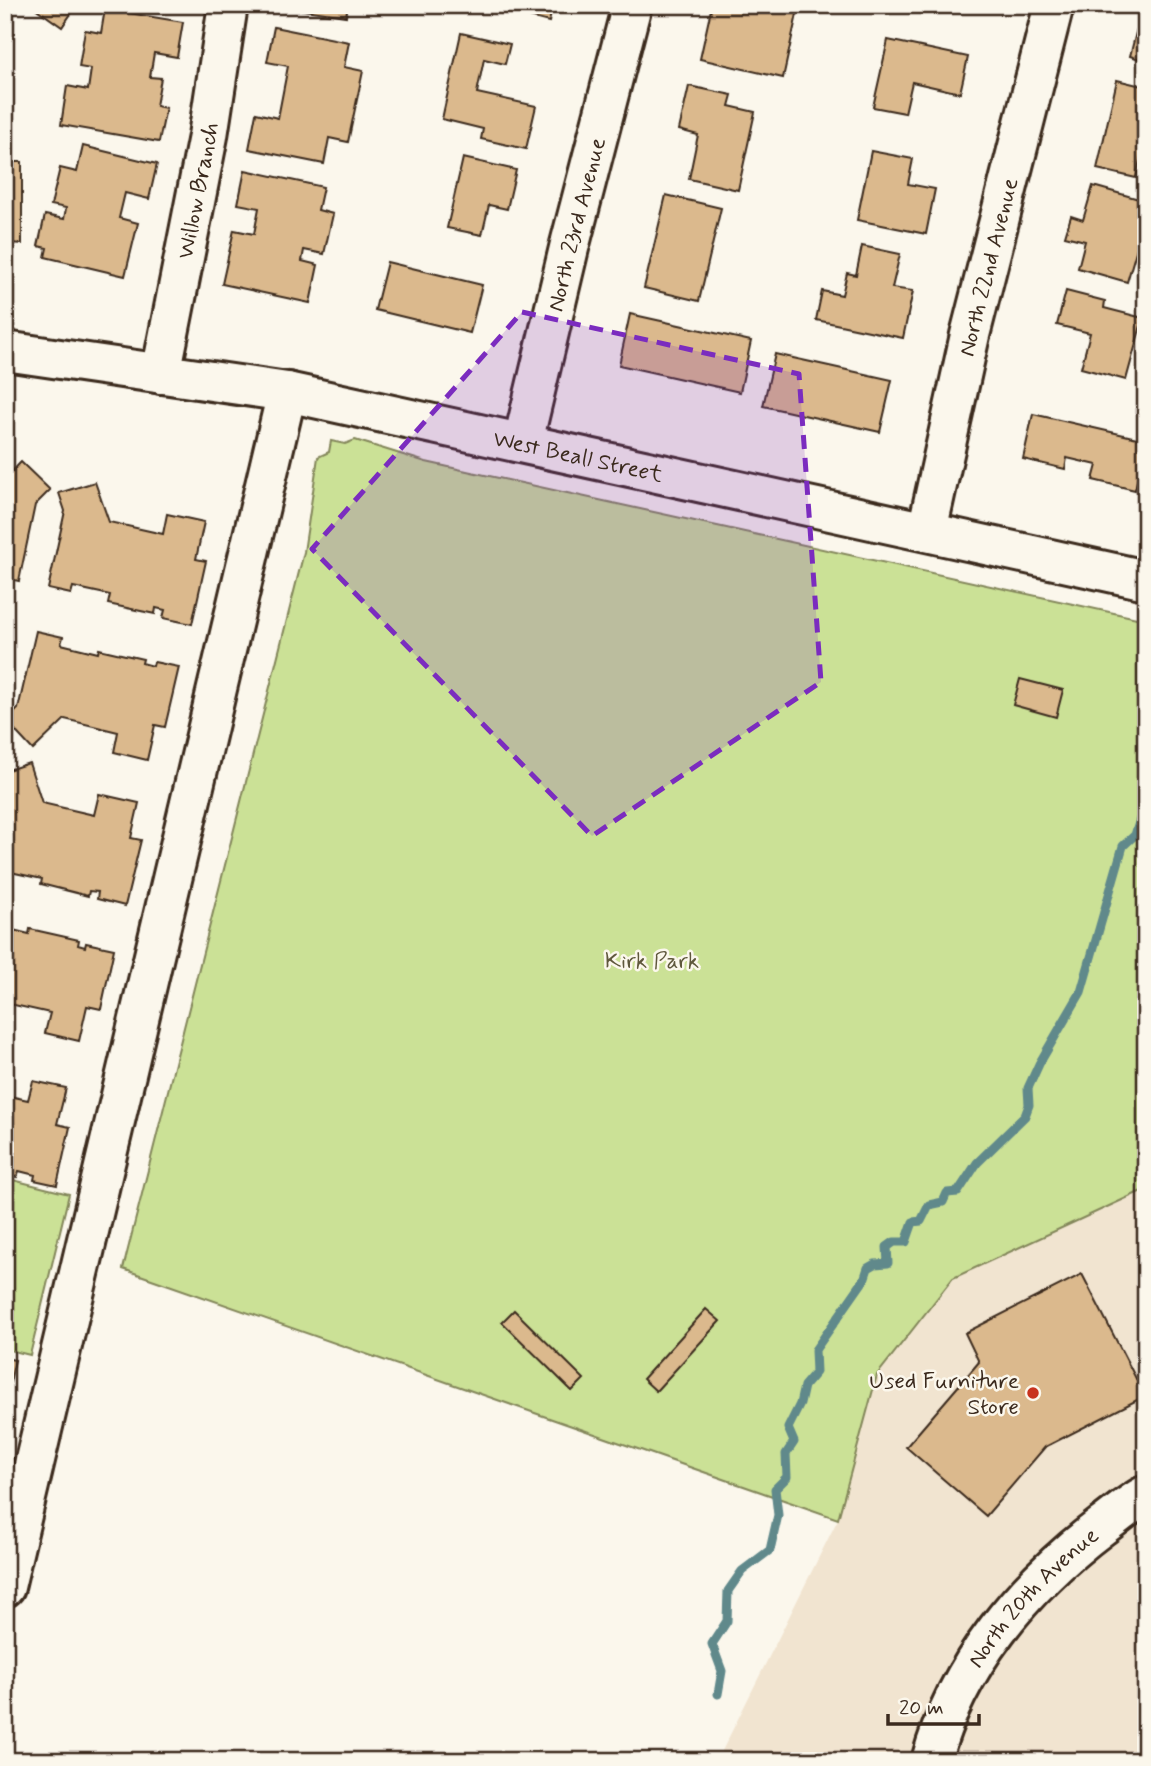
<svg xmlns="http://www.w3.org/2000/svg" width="1151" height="1766" font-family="Mynerve,sans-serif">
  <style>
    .built { fill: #f1e4d0 }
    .green { fill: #cbe196; stroke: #83865a; stroke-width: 2 }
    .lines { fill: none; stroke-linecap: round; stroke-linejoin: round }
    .stream { stroke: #60898b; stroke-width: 9 }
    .building { fill: #dbb98d; stroke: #3b2a1e; stroke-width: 2 }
    .minor-casing { stroke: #3b2a1e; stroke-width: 44 }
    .minor { stroke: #fbf7ec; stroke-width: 38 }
    .marked { fill: #7b2cbf; fill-opacity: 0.2; stroke: #7b2cbf; stroke-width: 5; stroke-dasharray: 14 9; stroke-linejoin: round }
    .poi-dot { fill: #c8321e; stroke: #fbf7ec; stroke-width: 2.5 }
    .labels { text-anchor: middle; stroke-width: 5; stroke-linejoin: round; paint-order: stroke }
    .street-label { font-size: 23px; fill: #3b2a1e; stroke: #fbf7ec }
    .park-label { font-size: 23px; fill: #5f583c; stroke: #fbf7ec }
    .poi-label { font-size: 23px; fill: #3b2a1e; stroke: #fbf7ec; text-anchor: end }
  </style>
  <rect width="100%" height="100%" fill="#fbf7ec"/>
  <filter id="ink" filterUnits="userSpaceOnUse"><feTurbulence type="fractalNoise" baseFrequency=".0143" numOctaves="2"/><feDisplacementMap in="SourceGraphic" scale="14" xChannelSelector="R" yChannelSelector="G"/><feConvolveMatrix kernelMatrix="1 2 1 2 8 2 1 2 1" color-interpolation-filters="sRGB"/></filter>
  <g filter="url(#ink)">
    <path class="built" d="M1146,1189V1761H717L838,1519L877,1375L953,1278Z"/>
    <g class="green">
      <path d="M355,440L426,462L1146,620V1189L953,1278L877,1375L838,1519L123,1269L304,552L318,457L329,452L331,441L345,444Z"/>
      <path d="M5,1178L69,1194L30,1355L5,1349Z"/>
    </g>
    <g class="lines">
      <path class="stream" d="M718,1694L722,1671L712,1644L727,1621L728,1591L742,1571L770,1550L778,1515L775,1489L787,1477L786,1454L794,1442L788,1428L800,1404L804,1386L816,1372L815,1350L864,1280L868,1268L875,1264L888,1263L887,1247L894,1242H906L913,1222L921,1221L929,1205L943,1202L947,1193L958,1192L977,1163L1025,1116L1029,1105L1028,1088L1039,1064L1081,992L1123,846L1135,835L1146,800"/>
    </g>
    <g class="building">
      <path d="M31,5H77L62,27Z"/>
      <path d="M270,5H348L346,16Z"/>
      <path d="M494,5H553L549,22L494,8Z"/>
      <path d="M712,5H799L783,78L700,59Z"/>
      <path d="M1143,5H1146V61L1130,56Z"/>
      <path d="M105,9L183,22L177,57L154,53L150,77L161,78L156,106L166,108L159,142L61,125L67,86L88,90L91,69L79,67L85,30L101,33Z"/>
      <path d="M274,27L349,42L344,67L363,71L348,142L329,138L324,164L249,149L256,113L278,118L288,66L267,62Z"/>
      <path d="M461,33L510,44L505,64L484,59L477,93L536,106L526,149L481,139L483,129L442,119Z"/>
      <path d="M888,40L968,57L960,93L912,82L905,113L873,107Z"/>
      <path d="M1117,80L1146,87V152L1142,151L1136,178L1097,169Z"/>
      <path d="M689,86L732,95L729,106L755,112L738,190L689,179L698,135L679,130Z"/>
      <path d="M83,146L157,164L149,199L125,193L119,218L138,223L125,276L45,257L47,248L38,246L45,215L64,219L66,208L51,205L60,168L77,172Z"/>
      <path d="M871,151L913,159L908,184L935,189L926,234L857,220Z"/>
      <path d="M463,158L516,170L507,209L489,205L482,235L447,228Z"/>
      <path d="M5,162H22V244L11,243V251H5Z"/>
      <path d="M245,170L323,187L318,210L333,214L324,254L304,250L302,261L318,265L310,303L222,284L234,230L254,234L259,208L238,204Z"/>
      <path d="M1093,186L1146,201V217L1127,282L1078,268L1085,241L1065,236L1071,216L1083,220Z"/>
      <path d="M666,195L721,208L699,301L644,288Z"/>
      <path d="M862,246L900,254L892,288L913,291L903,338L816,320L822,291L842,295L847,273L856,275Z"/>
      <path d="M387,262L482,285L470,333L375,310Z"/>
      <path d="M1066,291L1105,301L1104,308L1143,318L1126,380L1081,368L1090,333L1057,325Z"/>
      <path d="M630,314L751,341L740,392L619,365Z"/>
      <path d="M775,354L892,380L880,432L763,406Z"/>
      <path d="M1033,414L1146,440L1135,490L1093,480L1097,465L1067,458L1065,469L1023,459Z"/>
      <path d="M21,462L50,490L35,505L19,581L5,578V479Z"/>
      <path d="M95,482L109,522L163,534L167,514L204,522L196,559L206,561L192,624L163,618L165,610L156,608L155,614L108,604L110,595L73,587L71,594L48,589L65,511L59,493Z"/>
      <path d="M36,631L63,637L61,644L98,653L99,649L143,659L142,663L153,666L154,662L179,667L165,727L155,725L147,760L114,752L118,732L65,719L33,750L6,721L18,709Z"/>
      <path d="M1020,679L1063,690L1056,717L1013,705Z"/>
      <path d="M29,763L42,803L94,815L99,794L139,803L131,838L141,840L125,906L97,899L98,892L89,891L88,896L41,884L42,879L6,871L5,875V771Z"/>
      <path d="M5,928L29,934L30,929L79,940L78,945L85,947L86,943L114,949L101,1009L87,1006L79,1041L45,1033L50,1013L5,1003Z"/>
      <path d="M33,1081L66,1088L57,1124L70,1127L57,1185L34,1180L35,1175L19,1171L17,1177L5,1175V1095L28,1100Z"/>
      <path d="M1082,1274L1145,1396L1045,1447L986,1516L906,1447L979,1362L965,1333Z"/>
      <path d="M706,1309L720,1321L656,1391L643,1379Z"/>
      <path d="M514,1310L584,1379L572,1391L502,1322Z"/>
      <path d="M5,1358L15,1360L5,1405Z"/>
    </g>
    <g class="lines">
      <g class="minor-casing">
        <g id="minor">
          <path id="s1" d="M5,351L287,392L1146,580"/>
          <path id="s2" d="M161,374L208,136L228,5"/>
          <path id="s3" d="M523,442L569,248L632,5"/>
          <path id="s4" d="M927,531L970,335L1054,5"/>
          <path d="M5,1587L287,392"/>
          <path id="s5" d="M931,1761C957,1665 1024,1585 1102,1526C1116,1516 1130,1503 1146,1495"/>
        </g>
      </g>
      <use href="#minor" class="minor"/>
    </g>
  </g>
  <path class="marked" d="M522,312L799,374L821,682L592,836L312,549Z"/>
  <circle class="poi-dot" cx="1033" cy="1393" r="7"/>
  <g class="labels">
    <g class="street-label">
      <text dy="8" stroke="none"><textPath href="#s2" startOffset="187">Willow Branch</textPath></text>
      <text dy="8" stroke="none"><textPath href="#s3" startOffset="224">North 23rd Avenue</textPath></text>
      <text dy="8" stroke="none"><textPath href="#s4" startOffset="271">North 22nd Avenue</textPath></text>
      <text dy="8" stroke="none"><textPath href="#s1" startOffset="583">West Beall Street</textPath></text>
      <text dy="8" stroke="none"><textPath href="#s5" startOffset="196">North 20th Avenue</textPath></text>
    </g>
    <g class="park-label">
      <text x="652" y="968">Kirk Park</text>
    </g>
    <g class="poi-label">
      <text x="1019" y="1388">Used Furniture<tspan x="1019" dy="26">Store</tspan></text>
    </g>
  </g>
  <rect width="1151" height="1766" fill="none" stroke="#fbf7ec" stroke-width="28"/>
  <rect x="14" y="14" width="1123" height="1738" fill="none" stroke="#3b2a1e" stroke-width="2.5" filter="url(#ink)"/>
  <path d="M888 1714v10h91v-10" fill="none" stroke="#3b2a1e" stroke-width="3.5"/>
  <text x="899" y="1714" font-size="21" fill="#3b2a1e" stroke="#fbf7ec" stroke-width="5" paint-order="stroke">20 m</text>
</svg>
